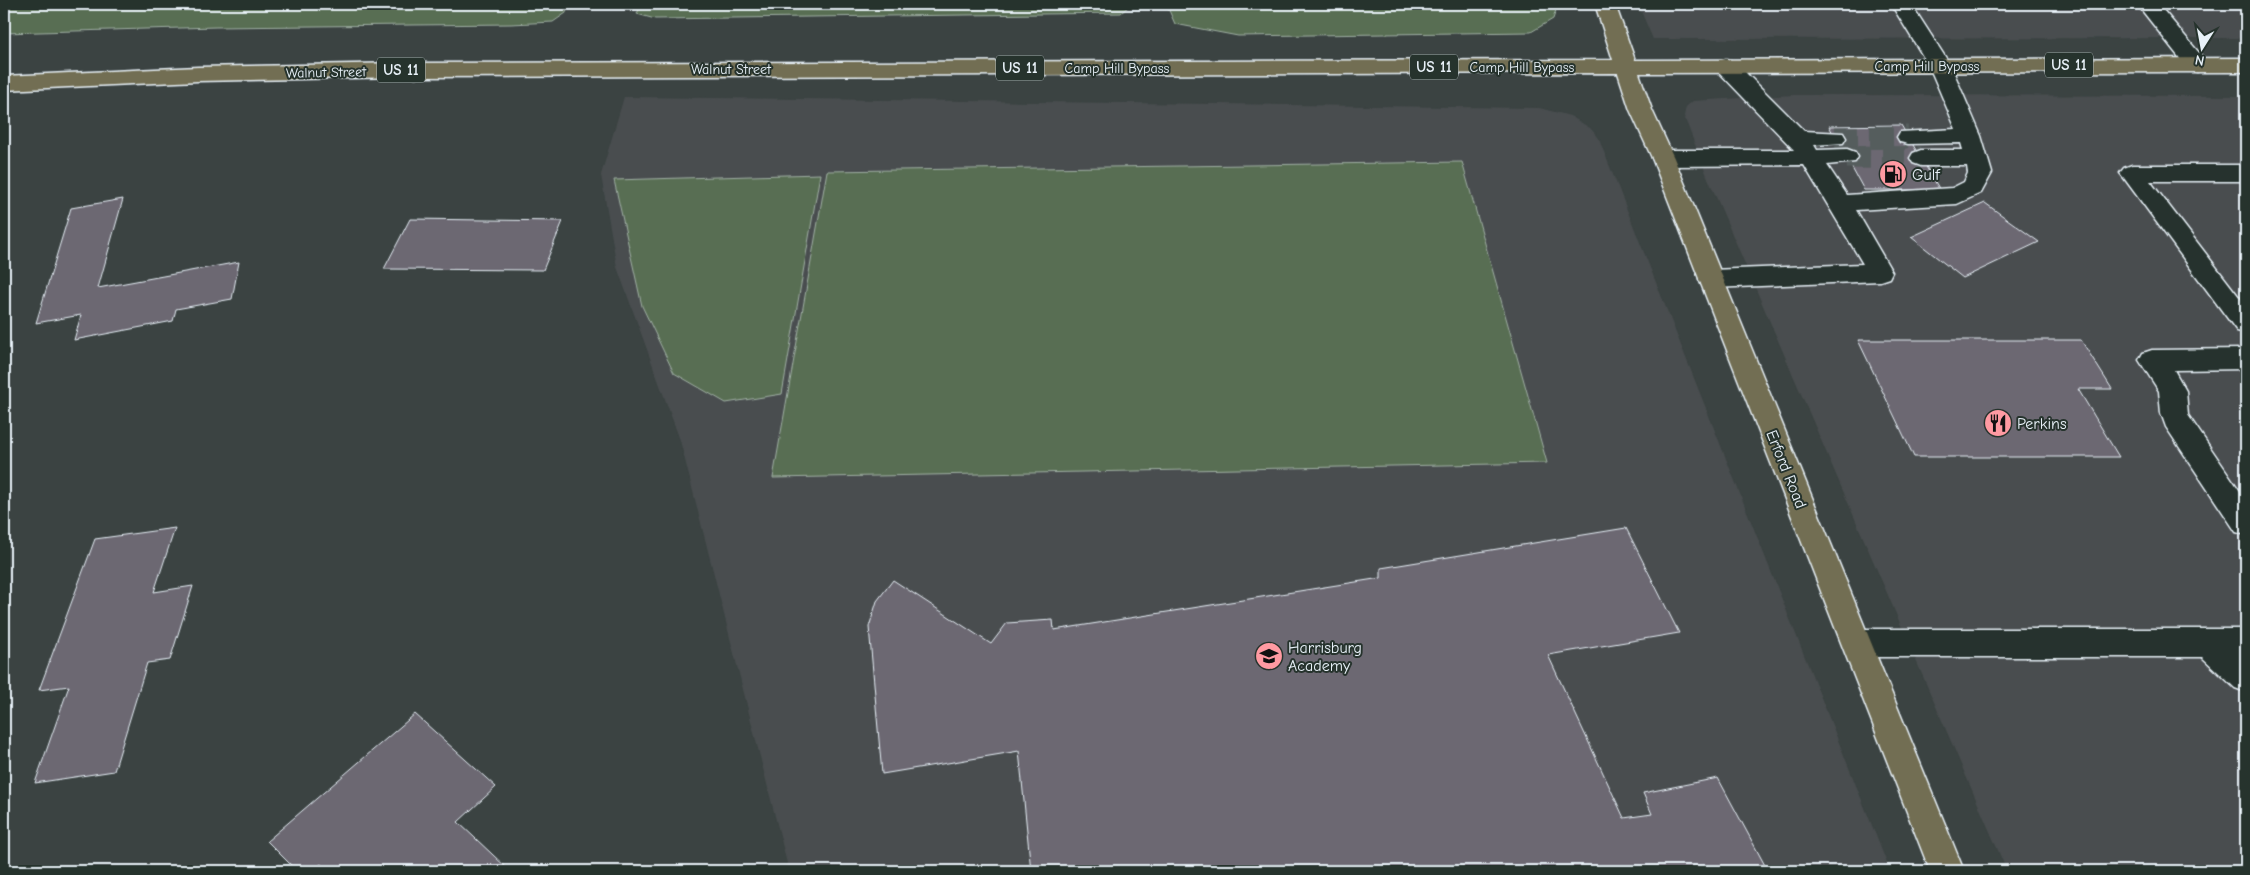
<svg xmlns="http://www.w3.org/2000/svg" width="2250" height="875" font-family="'Comic Neue',sans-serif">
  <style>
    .built { fill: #4a4e50 }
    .green { fill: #596e52; stroke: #a0b0a5 }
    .building { fill: #6c6772; stroke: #e8f1f8 }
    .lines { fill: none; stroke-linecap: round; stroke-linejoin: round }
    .minor-tunnel { stroke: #555d5d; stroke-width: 23; stroke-dasharray: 23 12; stroke-linecap: butt }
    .minor-casing { stroke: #e8f1f8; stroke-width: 3 }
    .major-casing { stroke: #e8f1f8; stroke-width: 3 }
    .minor { fill: #26332d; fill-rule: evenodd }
    .major { fill: #726e52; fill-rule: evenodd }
    .labels { text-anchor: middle; stroke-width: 4; stroke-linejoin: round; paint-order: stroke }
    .far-street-label { font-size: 14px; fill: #e8f1f8; stroke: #26332d }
    .shield { fill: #26332d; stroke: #aeb8bb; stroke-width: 1 }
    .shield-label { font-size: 15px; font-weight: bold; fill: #e8f1f8 }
    .poi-label { font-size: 16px; fill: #e8f1f8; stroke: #26332d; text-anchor: start }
    .street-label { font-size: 16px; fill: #e8f1f8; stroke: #26332d }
  </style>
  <rect width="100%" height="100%" fill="#3b4342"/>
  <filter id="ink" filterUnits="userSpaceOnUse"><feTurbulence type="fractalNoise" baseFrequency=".02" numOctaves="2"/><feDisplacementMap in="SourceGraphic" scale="10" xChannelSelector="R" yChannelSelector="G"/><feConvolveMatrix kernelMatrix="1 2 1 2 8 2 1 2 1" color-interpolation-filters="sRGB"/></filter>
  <g filter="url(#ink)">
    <g class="built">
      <path d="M1638,4H2246V38L1653,39Z"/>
      <path d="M1795,95L2246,96V871H2007L1708,178L1684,116L1686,107L1693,101Z"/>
      <path d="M624,97L1539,108L1570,116L1590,128L1598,137L1890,871H789L680,440L617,267L601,175Z"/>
    </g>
    <g class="green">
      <path d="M4,4H568L566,13L553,22L511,24L216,27L4,33Z"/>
      <path d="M641,4H1128L1130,5L1121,13L655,19L637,14Z"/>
      <path d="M1186,4H1558L1553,19L1531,32L1238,36L1175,24L1168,8Z"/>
      <path d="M1462,162L1547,463L773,478L827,171Z"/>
      <path d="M820,174L782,394L726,403L674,373L642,306L614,180Z"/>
    </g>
    <g class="building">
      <path d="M1901,125L1940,190H1864L1829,126Z"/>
      <path d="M123,199L98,288L239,262L232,299L176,309L173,321L74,340L81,315L36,323L71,208Z"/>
      <path d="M1985,203L2039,242L1963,278L1911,237Z"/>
      <path d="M410,219L563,221L543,270L384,269Z"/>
      <path d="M1858,340H2081L2112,389H2078L2119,457H1914Z"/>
      <path d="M175,528L154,592L193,586L170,660L147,663L114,771L35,783L69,686L39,690L95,539Z"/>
      <path d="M1626,528L1679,633L1548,655L1624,818L1652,814L1643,793L1718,778L1768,871H1031L1019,751L882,774L869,627L877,601L893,580L991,644L1007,623L1053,620L1054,630L1381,578V568Z"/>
      <path d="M415,714L496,787L458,822L510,871H328L321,864L312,871H297L267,841Z"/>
    </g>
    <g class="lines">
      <g class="minor-tunnel">
        <path d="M1835,138L1908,137"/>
        <path d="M1847,157L1921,158"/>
      </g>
      <g class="minor-casing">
        <g id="minor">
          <path d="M1891,4H1911L1951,66L1981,136L1992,173L1981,193L1957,204L1856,210L1892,272L1889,278L1880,281L1711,288L1702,285L1699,279L1702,273L1711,270L1863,264L1804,165L1663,166L1655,163L1652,158L1655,153L1663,150H1794L1718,71L1715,66L1718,61L1726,59L1734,61L1804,131L1843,133L1846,138L1843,143L1814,145L1817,150L1847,149L1855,152L1858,157L1855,162L1827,165L1847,195L1952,188L1964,182L1968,173L1967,166H1921L1913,163L1910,158L1913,153L1921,150H1963L1961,143L1908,144L1900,142L1897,137L1900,132L1956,129L1929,66Z"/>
          <path d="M2137,4H2158L2205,60L2208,65L2205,70L2197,72L2189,70Z"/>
          <path d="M2132,165H2246V181H2150L2246,306V333L2237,331L2124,178L2120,173L2124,168Z"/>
          <path d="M2246,349V369L2174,370L2186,391L2188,415L2246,500V535L2236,532L2166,427L2161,413L2159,391L2139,360L2143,353L2152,350Z"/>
          <path d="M1857,629H2246V692L2235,688L2202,657H1857L1846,653L1842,643L1846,633Z"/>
        </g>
      </g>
      <g class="major-casing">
        <path id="major" d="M1595,4H1615L1635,60L2246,58V72L1639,73L1652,110L1674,158L1964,871H1930L1652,158L1630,110L1618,73L405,77L198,81L4,90V76L198,67L405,63L1613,60Z"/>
      </g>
      <use href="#minor" class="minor"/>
      <use href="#major" class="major"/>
    </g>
  </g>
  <defs>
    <g id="fuel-disc" transform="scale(1.4375)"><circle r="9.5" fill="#ff9aa2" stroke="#26332d"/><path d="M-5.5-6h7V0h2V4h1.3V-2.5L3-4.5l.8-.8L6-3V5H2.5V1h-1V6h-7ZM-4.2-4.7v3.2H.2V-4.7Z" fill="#111"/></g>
    <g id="restaurant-disc" transform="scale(1.4375)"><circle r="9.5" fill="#ff9aa2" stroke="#26332d"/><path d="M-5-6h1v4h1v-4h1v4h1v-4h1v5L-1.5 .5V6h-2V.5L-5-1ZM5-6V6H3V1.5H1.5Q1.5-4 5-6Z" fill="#111"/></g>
    <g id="school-disc" transform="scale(1.4375)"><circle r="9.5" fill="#ff9aa2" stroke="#26332d"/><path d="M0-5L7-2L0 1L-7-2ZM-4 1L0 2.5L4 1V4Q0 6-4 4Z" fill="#111"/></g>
  </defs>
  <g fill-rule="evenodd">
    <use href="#fuel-disc" x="1893" y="174"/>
    <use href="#restaurant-disc" x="1998" y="423"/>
    <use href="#school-disc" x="1269" y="656"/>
  </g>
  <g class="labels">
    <g class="far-street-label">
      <text x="1927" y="71">Camp Hill Bypass</text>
      <text x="1522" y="72">Camp Hill Bypass</text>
      <text x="1117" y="73">Camp Hill Bypass</text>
      <text x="731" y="74">Walnut Street</text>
      <text transform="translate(326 72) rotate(-1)" y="5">Walnut Street</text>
    </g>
    <g class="shield">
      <rect x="2045" y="52.5" width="48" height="25" rx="4"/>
      <rect x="1410" y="54.5" width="48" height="25" rx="4"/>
      <rect x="996" y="55.5" width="48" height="25" rx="4"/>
      <rect x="377" y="57.5" width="48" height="25" rx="4"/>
    </g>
    <g class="shield-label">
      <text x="2069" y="70">US 11</text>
      <text x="1434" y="72">US 11</text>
      <text x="1020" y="73">US 11</text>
      <text x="401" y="75">US 11</text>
    </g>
    <g class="poi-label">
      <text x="1912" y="180">Gulf</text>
      <text x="2017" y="429">Perkins</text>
      <text x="1288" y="653">Harrisburg<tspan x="1288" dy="18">Academy</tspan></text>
    </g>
    <g class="street-label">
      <text transform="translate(1787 469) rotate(68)" y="6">Erford Road</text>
    </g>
  </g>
  <rect width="2250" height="875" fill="none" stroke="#26332d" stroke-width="20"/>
  <rect x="10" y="10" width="2230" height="855" fill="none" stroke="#e8f1f8" stroke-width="2" filter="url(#ink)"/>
  <g transform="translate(2202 48) rotate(191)" stroke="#26332d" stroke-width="4" paint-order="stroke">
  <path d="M0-4L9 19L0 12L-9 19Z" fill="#e8f1f8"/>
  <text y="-8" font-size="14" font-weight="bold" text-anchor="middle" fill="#e8f1f8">N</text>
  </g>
</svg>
